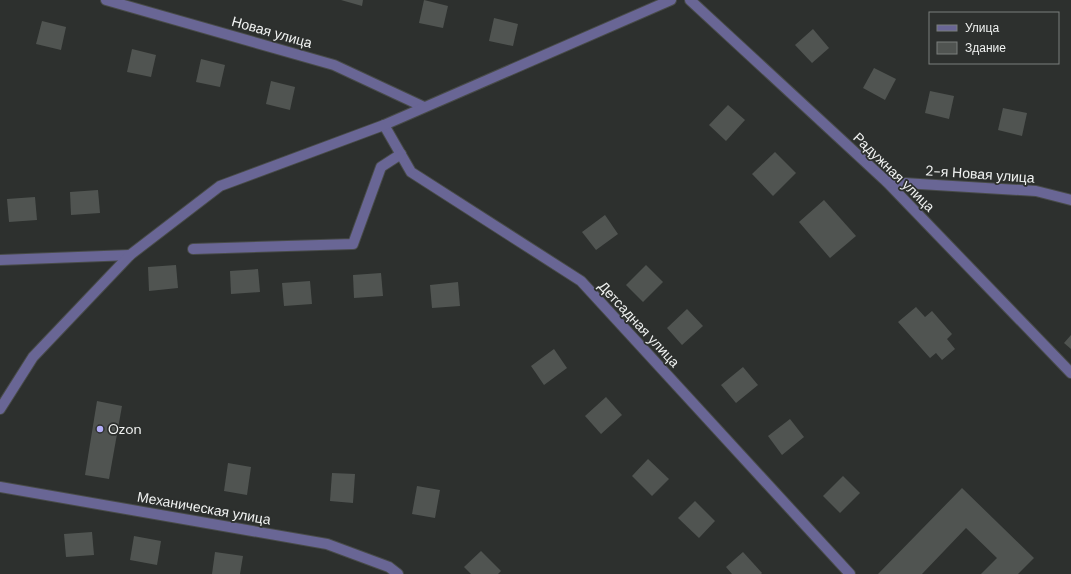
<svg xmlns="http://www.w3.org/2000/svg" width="1071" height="574" font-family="'DM Sans',sans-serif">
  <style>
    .building { fill: #505451 }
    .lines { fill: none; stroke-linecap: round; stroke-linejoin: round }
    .minor-casing { stroke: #484b49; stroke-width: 12 }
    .minor { stroke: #696695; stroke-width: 10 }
    .poi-dot { fill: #b2adf9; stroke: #2d302e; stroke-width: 1.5 }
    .labels { text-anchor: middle; stroke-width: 3.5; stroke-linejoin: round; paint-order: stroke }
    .street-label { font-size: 14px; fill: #f1f3f2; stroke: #2d302e }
    .poi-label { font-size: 14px; fill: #f1f3f2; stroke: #2d302e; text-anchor: start }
  </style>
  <rect width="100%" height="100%" fill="#2d302e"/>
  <g class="building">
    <path d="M341,0H363L362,6Z"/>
    <path d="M424,0L448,6L443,28L419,23Z"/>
    <path d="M494,18L518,24L513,46L489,41Z"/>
    <path d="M42,21L66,27L61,50L36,44Z"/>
    <path d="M813,29L829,48L812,63L795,45Z"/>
    <path d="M132,49L156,55L151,77L127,72Z"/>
    <path d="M201,59L225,65L220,87L196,82Z"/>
    <path d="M874,68L896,79L885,100L863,88Z"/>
    <path d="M271,81L295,87L290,110L266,104Z"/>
    <path d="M930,91L954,96L949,119L925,113Z"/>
    <path d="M728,105L745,120L726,141L709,125Z"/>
    <path d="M1003,108L1027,113L1022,136L998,130Z"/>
    <path d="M775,152L796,173L773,196L752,174Z"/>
    <path d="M98,190L100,213L71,215L70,192Z"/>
    <path d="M35,197L37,220L9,222L7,199Z"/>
    <path d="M824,200L856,236L830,258L799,222Z"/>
    <path d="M605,215L618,234L596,250L582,232Z"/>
    <path d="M176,265L178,288L149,291L148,267Z"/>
    <path d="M646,265L663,282L643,302L626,285Z"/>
    <path d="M258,269L260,292L231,294L230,271Z"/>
    <path d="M381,273L383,296L354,298L353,275Z"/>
    <path d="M310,281L312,304L284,306L282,283Z"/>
    <path d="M458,282L460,306L432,308L430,285Z"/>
    <path d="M916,307L925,317L932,311L952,334L947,339L955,349L942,360L936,353L930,358L898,322Z"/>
    <path d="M687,309L703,326L682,345L667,328Z"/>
    <path d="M1071,335V349L1064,343Z"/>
    <path d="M554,349L567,368L544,385L531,366Z"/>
    <path d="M743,367L758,385L736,403L721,385Z"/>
    <path d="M606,397L622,415L601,434L585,416Z"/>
    <path d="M97,401L122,406L109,479L85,475Z"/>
    <path d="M790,419L804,437L782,455L768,436Z"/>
    <path d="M648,459L669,479L652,496L632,476Z"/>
    <path d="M228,463L251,467L247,495L224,491Z"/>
    <path d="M332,473L355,474L353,503L330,501Z"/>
    <path d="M843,476L860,493L840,513L823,496Z"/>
    <path d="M417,486L440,490L435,518L412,514Z"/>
    <path d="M962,488L1034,558L1018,574H981L997,558L966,528L922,574H878Z"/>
    <path d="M695,501L715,521L699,538L678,518Z"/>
    <path d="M92,532L94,555L66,557L64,534Z"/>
    <path d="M134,536L161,541L157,565L130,560Z"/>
    <path d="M481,551L501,571L498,574H471L464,567Z"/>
    <path d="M215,552L243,556L240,574H212Z"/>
    <path d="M743,552L762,573L761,574H732L726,567Z"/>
  </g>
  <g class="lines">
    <g class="minor-casing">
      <g id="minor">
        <path d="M106,0L334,65L424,107"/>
        <path d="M690,0L887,182L1071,373"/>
        <path d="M384,125L411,172L581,281L850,574"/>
        <path d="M887,182L1036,191L1071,200"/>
        <path d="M193,249L353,244L381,167L401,154"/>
        <path d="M0,260L130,255"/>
        <path d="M0,409L33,357L130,255L220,186L384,125L671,0"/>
        <path d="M0,487L327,544L389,567L398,574"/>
      </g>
    </g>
    <use href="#minor" class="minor"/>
  </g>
  <circle class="poi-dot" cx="100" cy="429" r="4"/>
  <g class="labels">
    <g class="street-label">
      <text transform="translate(272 32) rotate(16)" y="5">Новая улица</text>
      <text transform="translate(894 172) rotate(44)" y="5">Радужная улица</text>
      <text transform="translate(980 174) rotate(4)" y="5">2-я Новая улица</text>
      <text transform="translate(639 324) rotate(47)" y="5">Детсадная улица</text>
      <text transform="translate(204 508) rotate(10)" y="5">Механическая улица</text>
    </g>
    <g class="poi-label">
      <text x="108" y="434">Ozon</text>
    </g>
  </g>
  <rect x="929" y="12" width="130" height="52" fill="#2d302e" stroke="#7b7e7c"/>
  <rect x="937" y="25" width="20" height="6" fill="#696695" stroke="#7b7e7c"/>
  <text x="965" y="32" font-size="12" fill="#f1f3f2">Улица</text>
  <rect x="937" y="42" width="20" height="12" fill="#505451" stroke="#7b7e7c"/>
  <text x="965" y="52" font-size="12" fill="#f1f3f2">Здание</text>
</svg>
